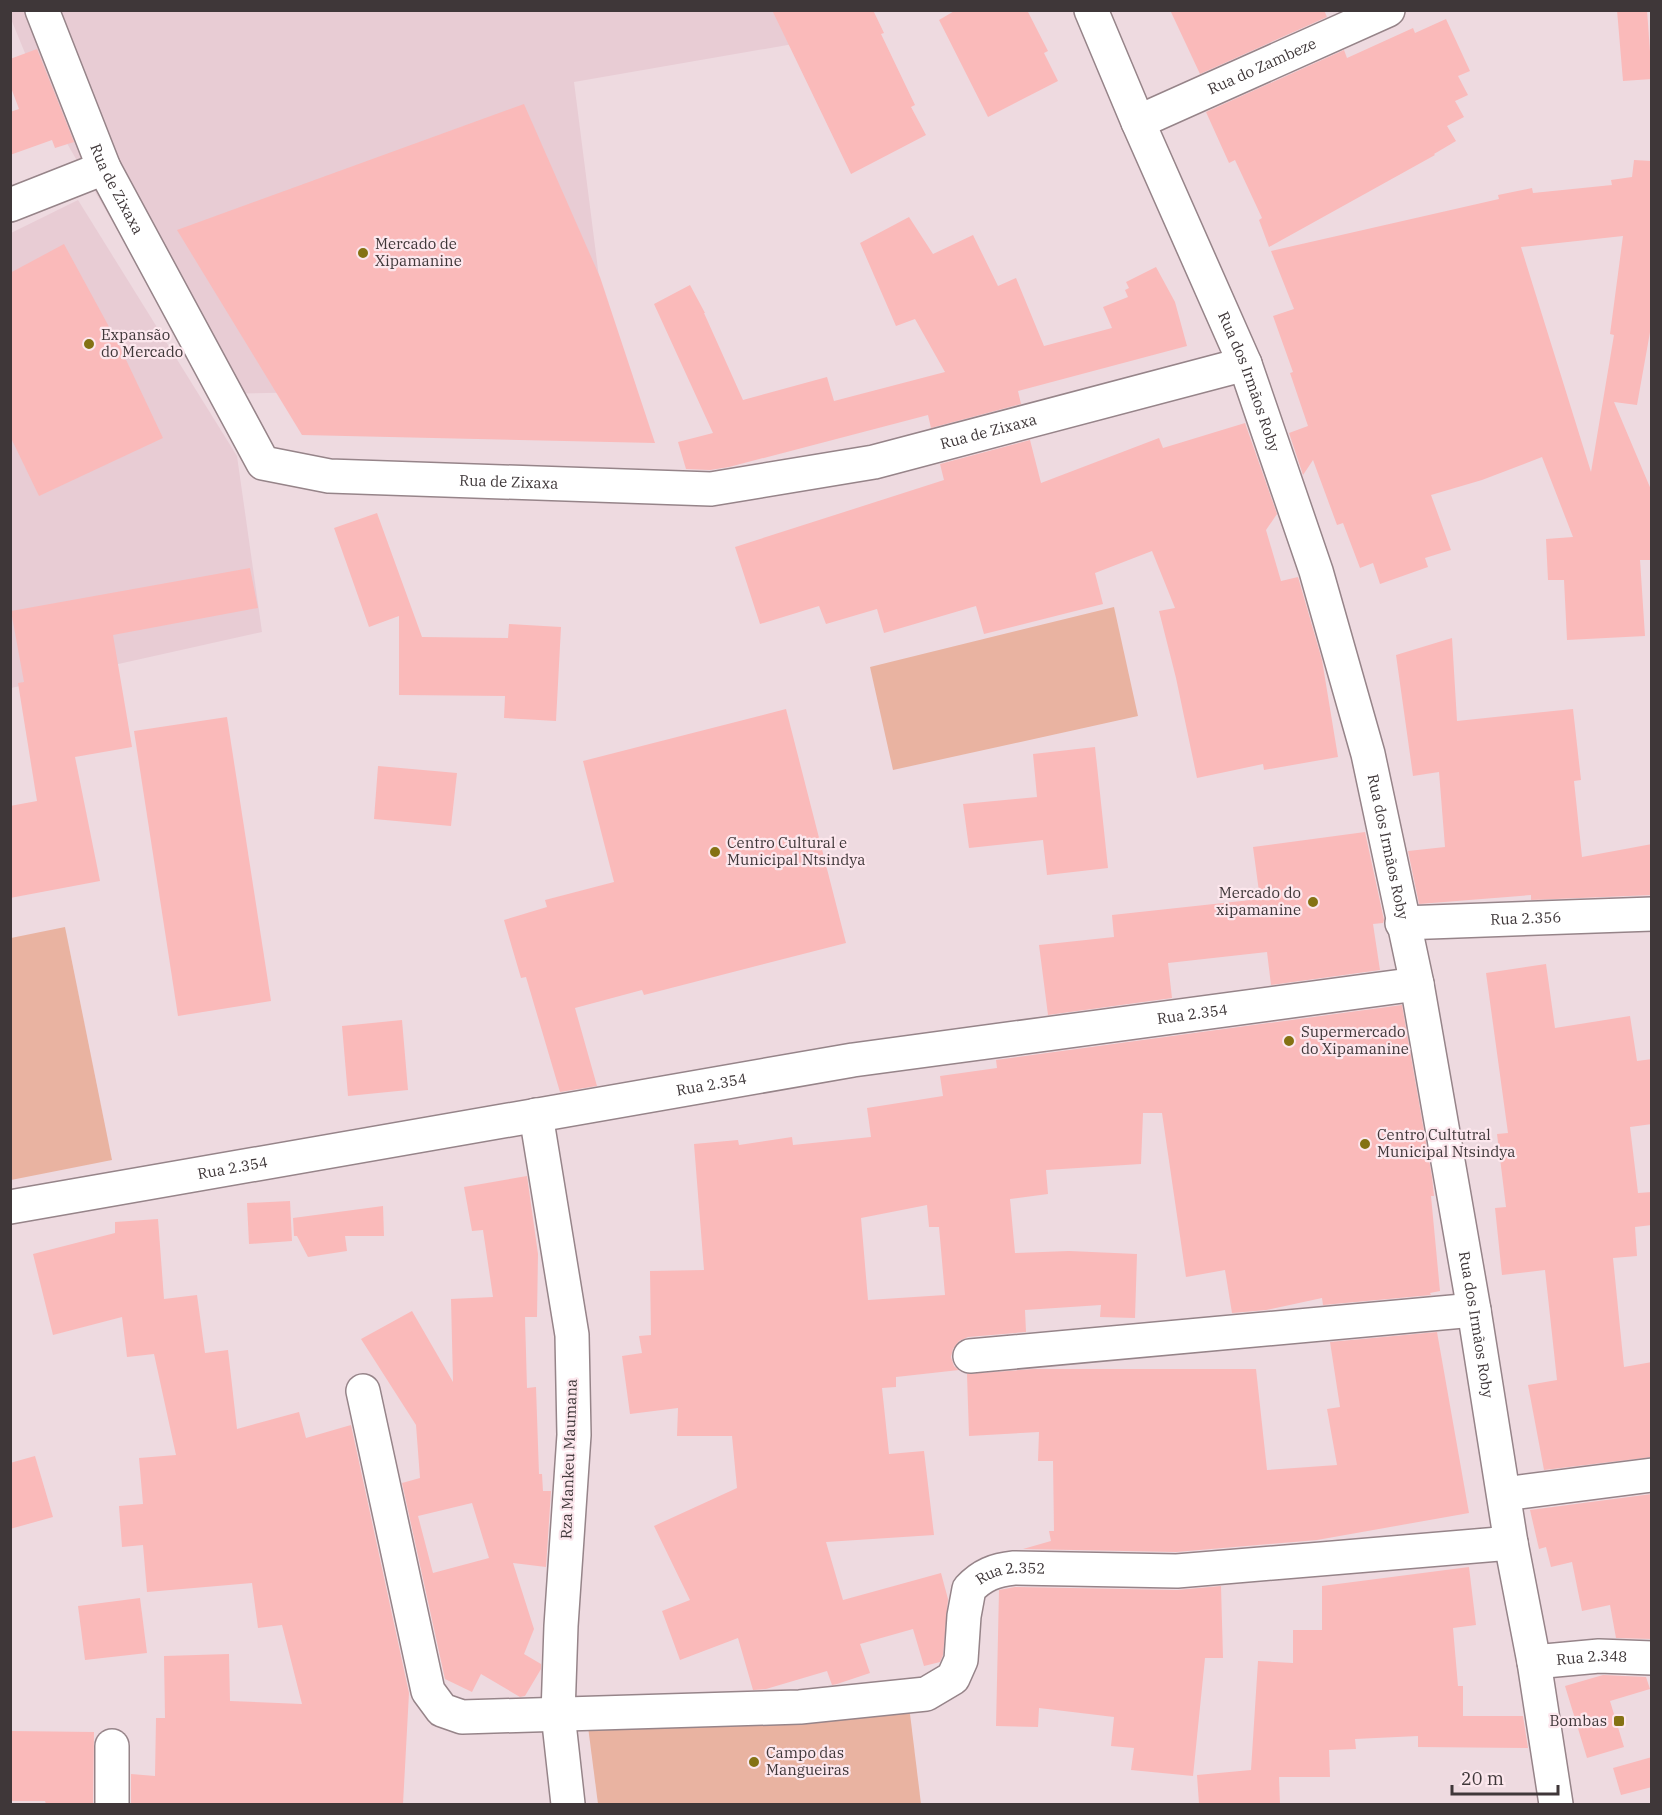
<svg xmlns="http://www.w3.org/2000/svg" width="1662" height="1815" font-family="'IBM Plex Serif',serif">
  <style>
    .built { fill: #e8ccd4 }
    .grass { fill: #e9b3a1 }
    .building { fill: #fababa; fill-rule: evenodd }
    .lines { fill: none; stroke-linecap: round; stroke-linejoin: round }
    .street-casing { stroke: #968489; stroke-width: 36 }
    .secondary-casing { stroke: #968489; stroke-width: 36 }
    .street { stroke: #fff; stroke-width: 33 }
    .secondary { stroke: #fff; stroke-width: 33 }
    .poi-dot { fill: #847213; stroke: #fce7ed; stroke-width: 2 }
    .labels { text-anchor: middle; stroke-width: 4.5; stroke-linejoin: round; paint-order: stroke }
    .street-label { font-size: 15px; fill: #3f3739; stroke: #fce7ed }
    .poi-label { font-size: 15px; fill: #3f3739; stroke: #fce7ed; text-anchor: start }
  </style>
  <rect width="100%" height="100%" fill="#eedae0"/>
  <g class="built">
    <path d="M10,11H819L799,43L574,82L617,418L365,391L212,394L50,114L11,19Z"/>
    <path d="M78,200L237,456L262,632L11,688V233Z"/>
  </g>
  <g class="grass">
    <path d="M1114,607L1138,716L893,770L870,667Z"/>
    <path d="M65,927L112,1160L11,1180V938Z"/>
    <path d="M906,1681L921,1804H598L587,1719Z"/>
  </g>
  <g class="building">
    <path d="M772,10H873L884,33L881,34L915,105L911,107L926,135L851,174Z"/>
    <path d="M956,10H1027L1048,51L1044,53L1058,81L988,117L939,20Z"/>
    <path d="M1170,10H1324L1327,17L1200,74Z"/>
    <path d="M1617,10H1647L1652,79L1623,81Z"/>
    <path d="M1446,19L1470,71L1458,76L1468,95L1455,101L1464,117L1447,126L1456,141L1434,154L1435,155L1269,247L1259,220L1262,218L1235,160L1229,163L1206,112L1344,50L1347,58L1413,28L1415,33Z"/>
    <path d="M37,49L74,142L55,148L52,140L10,155V112L19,109L10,85V59Z"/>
    <path d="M524,104L600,277L655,443L302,435L177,230Z"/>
    <path d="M1634,160L1652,161V321L1637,405L1614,402L1652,492V560H1640L1645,636L1567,640L1564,580H1548L1546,539L1573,537L1542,457L1482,480L1431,495L1451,550L1425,558L1428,567L1380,584L1373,563L1360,568L1343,523L1337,525L1313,460L1303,475L1289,433L1308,426L1290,373L1293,372L1273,316L1294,309L1271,251L1499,199L1498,195L1532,188L1533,193L1612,185L1611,180L1632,177ZM1623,236L1610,334L1614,335L1591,472L1521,247Z"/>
    <path d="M909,217L933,254L973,235L998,286L1016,278L1044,346L1112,328L1103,307L1128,297L1125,290L1129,288L1126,282L1156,267L1175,302L1187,346L1018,391L1021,404L931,428L928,415L729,467L710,470L686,469L678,442L713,433L654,304L690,285L705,313H704L743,400L827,377L834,401L945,372L915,319L896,326L860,243Z"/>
    <path d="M64,244L120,347L163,438L39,496L10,436V273Z"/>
    <path d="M1245,423L1277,514L1266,530L1281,581L1298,577L1322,660L1338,757L1264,770L1263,764L1197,778L1176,678L1159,611L1175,608L1152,551L1095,573L1103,604L984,634L976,606L884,633L877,609L826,624L819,606L760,624L735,547L944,480L940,464L1030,440L1041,483L1159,438L1163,448Z"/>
    <path d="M377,513L422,637L508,638L509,624L561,627L556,721L504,718L505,696L399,695V616L369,627L334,528Z"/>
    <path d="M250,568L258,608L113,635L132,747L75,757L100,881L10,898V806L37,801L18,683L24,682L11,611Z"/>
    <path d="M1452,638L1457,721L1573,709L1581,780L1574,781L1582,857L1652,844V895L1531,900V895L1419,904L1408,851L1445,847L1439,772L1413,776L1396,655Z"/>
    <path d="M786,709L846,943L644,995L642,990L575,1008L597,1086L560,1092L526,977L521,978L504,920L547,907L545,900L614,882L583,761Z"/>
    <path d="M227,717L271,1001L178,1016L134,731Z"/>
    <path d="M1095,747L1108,868L1047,875L1043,840L969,848L963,804L1037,797L1033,754Z"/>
    <path d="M378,766L457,773L451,826L374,819Z"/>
    <path d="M1365,832L1384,920L1383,923L1373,924L1380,970L1271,985L1267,952L1168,963L1172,998L1048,1015L1039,945L1114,937L1112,915L1260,899L1253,847Z"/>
    <path d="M1546,964L1555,1028L1630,1016L1637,1061L1652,1059V1124L1630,1127L1638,1193L1652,1192V1225L1635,1227L1637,1256L1613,1258L1624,1367L1652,1362V1457L1544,1470L1528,1385L1557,1380L1545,1270L1502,1275L1495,1208L1506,1207L1497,1134L1508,1133L1486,973Z"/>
    <path d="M1402,1005L1432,1177L1434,1196H1431L1440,1291L1430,1293L1431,1295L1323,1305L1322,1298L1266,1310L1232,1313L1225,1270L1186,1277L1162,1113H1143L1141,1164L1046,1170L1048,1194L1010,1199L1015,1253L1069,1251L1137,1254L1135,1318L1100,1317L1101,1305L1025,1310L1026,1332L968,1337L959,1341L953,1349L951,1357L954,1366L959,1370L896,1377V1387L882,1388L889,1454L924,1451L934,1535L826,1542L843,1600L941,1573L948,1599L943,1655L940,1662L924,1666L913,1629L860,1644L870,1673L837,1684L832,1685L827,1671L766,1689L753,1690L738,1638L680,1660L662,1611L690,1600L654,1526L737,1488L732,1436H677L678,1408L630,1414L622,1356L642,1353L639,1336L651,1335L650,1271L704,1270L694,1144L738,1140L739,1145L792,1137L793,1145L871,1137L867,1108L943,1096L940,1076L997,1068L996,1060ZM927,1205L929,1227H939L945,1295L868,1300L861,1218Z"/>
    <path d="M402,1020L408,1090L348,1096L342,1026Z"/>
    <path d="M527,1176L538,1254L537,1317H525L527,1388L536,1387L539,1474H542L543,1491H551L546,1567L513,1563L534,1629L524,1654L541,1664V1669L525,1696L520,1697L481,1674L472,1692L445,1679L402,1483L420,1478L416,1425L361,1339L412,1311L453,1382L451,1299L493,1297L483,1230L472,1231L464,1187ZM472,1503L489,1558L433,1573L418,1516Z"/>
    <path d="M290,1201L292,1241L249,1244L247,1203Z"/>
    <path d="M383,1206L384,1236H345L347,1251L308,1257L297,1236H294L293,1218Z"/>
    <path d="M158,1219L164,1299L197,1295L205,1353L228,1350L237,1429L299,1412L306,1438L351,1425L409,1693L403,1804H131V1774L155,1776L156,1718H165L164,1656L229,1654L230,1701L302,1704L282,1625L258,1628L252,1583L147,1592L143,1545L122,1547L119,1506L143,1504L139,1458L176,1455L154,1354L127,1357L122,1317L53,1335L33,1254L115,1233V1222Z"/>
    <path d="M1437,1332L1469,1513L1317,1540L1176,1552L1023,1549L1051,1541L1049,1531H1054L1053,1461H1038L1039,1432L969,1436L967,1374L1033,1369H1256L1267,1470L1337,1465L1327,1409L1340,1407L1330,1342Z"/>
    <path d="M35,1456L53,1517L10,1529V1463Z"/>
    <path d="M1652,1494V1639L1616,1638L1610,1605L1582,1611L1572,1562L1551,1567L1546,1547L1539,1549L1530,1510Z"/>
    <path d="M1469,1567L1476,1625L1453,1628L1458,1686H1463V1716H1523L1528,1748L1418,1747V1736L1355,1739L1356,1749L1329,1750L1330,1777H1279L1280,1804H1199L1197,1775L1251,1770L1258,1661L1293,1663V1630H1322V1586Z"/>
    <path d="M1221,1586L1223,1658H1205L1193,1776L1131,1770L1134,1748L1111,1746L1114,1717L1039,1708L1038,1727L996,1726L999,1590L1015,1587L1177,1590Z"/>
    <path d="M140,1598L147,1653L85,1660L78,1606Z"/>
    <path d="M1603,1675L1646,1677L1650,1689L1610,1701L1624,1747L1587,1758L1565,1686Z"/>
    <path d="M10,1731L94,1732L93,1804H46L45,1801H10Z"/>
    <path d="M1652,1757V1787L1621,1795L1613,1768Z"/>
  </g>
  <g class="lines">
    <g class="street-casing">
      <g id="street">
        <path id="s1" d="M42,10L104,168L263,463L329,476L711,489L874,462L1245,364"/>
        <path id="s2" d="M1138,122L1388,10"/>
        <path d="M10,205L104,168"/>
        <path id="s3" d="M1402,923L1652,914"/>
        <path d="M536,1115L572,1335L574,1435L561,1626L558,1714L568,1804"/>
        <path id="s4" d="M10,1207L853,1060L1417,984"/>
        <path d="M970,1356L1474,1310"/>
        <path id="s5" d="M363,1391L428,1691L442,1710L462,1717L800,1707L926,1694L953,1678L961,1660L964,1616L969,1589C982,1575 995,1570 1014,1568L1177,1571L1511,1543"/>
        <path d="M1504,1494L1652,1475"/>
        <path id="s6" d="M1534,1662L1599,1656L1652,1658"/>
        <path d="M112,1804V1746"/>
      </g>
    </g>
    <g class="secondary-casing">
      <g id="secondary">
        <path id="s7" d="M1091,10L1138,122L1245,364L1316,571L1368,754L1417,984L1474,1310L1511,1543L1534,1662L1556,1804"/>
      </g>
    </g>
    <use href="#street" class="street"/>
    <use href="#secondary" class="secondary"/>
  </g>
  <g class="poi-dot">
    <circle cx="363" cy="253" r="6"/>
    <circle cx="89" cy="344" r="6"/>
    <circle cx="715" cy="852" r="6"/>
    <circle cx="1313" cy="902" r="6"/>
    <circle cx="1289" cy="1041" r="6"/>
    <circle cx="1365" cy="1144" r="6"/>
    <rect x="1613" y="1715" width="12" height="12" rx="3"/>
    <circle cx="754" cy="1762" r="6"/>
  </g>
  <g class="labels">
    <g class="street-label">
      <text dy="5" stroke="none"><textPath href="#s2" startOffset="136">Rua do Zambeze</textPath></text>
      <text dy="5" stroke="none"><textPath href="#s1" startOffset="194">Rua de Zixaxa</textPath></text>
      <text dy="5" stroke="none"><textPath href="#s7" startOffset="404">Rua dos Irmãos Roby</textPath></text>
      <text dy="5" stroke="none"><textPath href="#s1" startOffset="1238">Rua de Zixaxa</textPath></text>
      <text dy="5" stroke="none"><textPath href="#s1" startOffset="752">Rua de Zixaxa</textPath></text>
      <text dy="5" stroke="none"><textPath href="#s7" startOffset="890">Rua dos Irmãos Roby</textPath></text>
      <text dy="5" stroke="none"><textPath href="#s3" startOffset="124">Rua 2.356</textPath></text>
      <text dy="5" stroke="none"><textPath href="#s4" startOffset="1198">Rua 2.354</textPath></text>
      <text dy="5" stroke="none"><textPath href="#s4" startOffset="712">Rua 2.354</textPath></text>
      <text dy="5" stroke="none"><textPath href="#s4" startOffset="226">Rua 2.354</textPath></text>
      <text dy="5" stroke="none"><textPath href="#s7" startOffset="1376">Rua dos Irmãos Roby</textPath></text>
      <text transform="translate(569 1459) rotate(-88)" y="5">Rza Mankeu Maumana</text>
      <text dy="5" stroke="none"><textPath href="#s5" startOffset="986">Rua 2.352</textPath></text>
      <text dy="5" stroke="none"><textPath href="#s6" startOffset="58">Rua 2.348</textPath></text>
    </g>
    <g class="poi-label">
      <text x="375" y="249">Mercado de<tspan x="375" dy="17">Xipamanine</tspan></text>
      <text x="101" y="340">Expansão<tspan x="101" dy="17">do Mercado</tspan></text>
      <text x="727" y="848">Centro Cultural e<tspan x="727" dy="17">Municipal Ntsindya</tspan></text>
      <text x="1301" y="898" text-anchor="end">Mercado do<tspan x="1301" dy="17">xipamanine</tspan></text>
      <text x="1301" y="1037">Supermercado<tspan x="1301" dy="17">do Xipamanine</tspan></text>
      <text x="1377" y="1140">Centro Cultutral<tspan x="1377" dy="17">Municipal Ntsindya</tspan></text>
      <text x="1607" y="1726" text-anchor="end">Bombas</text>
      <text x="766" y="1758">Campo das<tspan x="766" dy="17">Mangueiras</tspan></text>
    </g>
  </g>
  <rect width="1662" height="1815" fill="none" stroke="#3f3739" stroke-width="24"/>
  <path d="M1452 1785v9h106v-9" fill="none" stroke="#3f3739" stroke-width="3"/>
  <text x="1461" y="1785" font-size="18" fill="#3f3739" stroke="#fce7ed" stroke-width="4.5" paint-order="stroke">20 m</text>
</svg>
